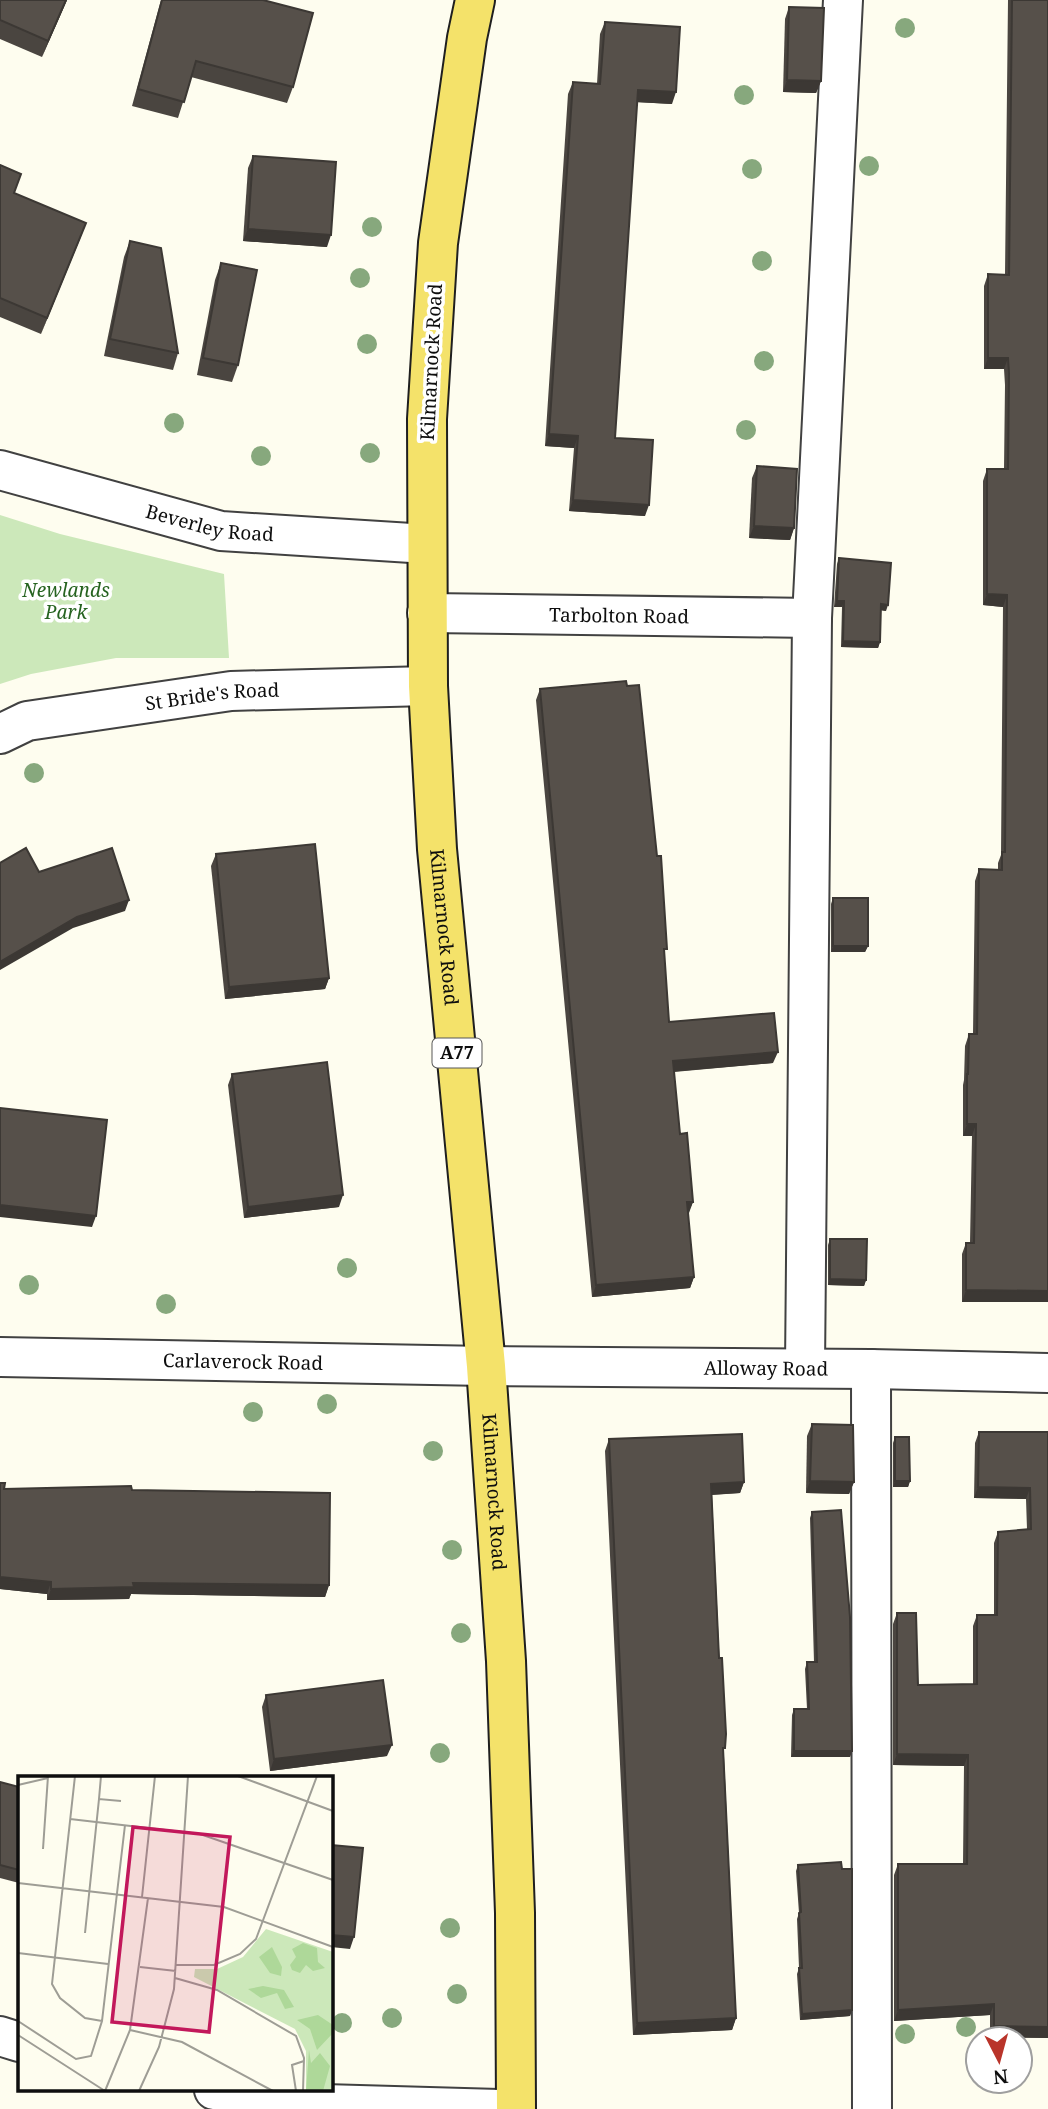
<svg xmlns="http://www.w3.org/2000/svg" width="1048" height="2109" font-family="'Noto Serif',serif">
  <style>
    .green { fill: #cce8ba }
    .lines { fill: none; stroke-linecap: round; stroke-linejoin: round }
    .minor-casing { stroke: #414141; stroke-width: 42 }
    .major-casing { stroke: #1f1f1f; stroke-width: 42 }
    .minor { stroke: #fff; stroke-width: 38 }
    .major { stroke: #f4e26a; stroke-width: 38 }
    .tree { fill: #87a87d }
    .wall { fill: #4a4540 }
    .shaded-wall { fill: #3c3834 }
    .building { fill: #56504a; stroke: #3c3834; stroke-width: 2 }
    .labels { text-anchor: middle; stroke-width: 7; stroke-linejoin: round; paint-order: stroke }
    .shield { fill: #fff; stroke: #565656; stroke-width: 2 }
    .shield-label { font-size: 18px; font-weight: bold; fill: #0e0e0e }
    .street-label { font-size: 19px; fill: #0e0e0e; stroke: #fff }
    .park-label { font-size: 19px; font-style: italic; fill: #266320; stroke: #fff }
    .inset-road { fill: none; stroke: #9e9d95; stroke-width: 2 }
    .view { fill: #c2185b; fill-opacity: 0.15; stroke: #c2185b; stroke-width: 3.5 }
    .inset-edge { fill: none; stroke: #0e0e0e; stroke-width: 3.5 }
  </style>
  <rect width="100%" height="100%" fill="#fefdef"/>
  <path class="green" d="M0,515L60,534L224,574L229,658H116L31,674L0,684Z"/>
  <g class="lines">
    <g class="minor-casing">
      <g id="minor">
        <path id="s1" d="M0,470L221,531L427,544"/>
        <path id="s2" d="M427,613L812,618"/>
        <path id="s3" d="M0,734L27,721L231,691L428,686"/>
        <path id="s4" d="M0,1357L486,1366L871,1369L1048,1373"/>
        <path d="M805,1368L812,618L843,0"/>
        <path d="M871,1369L872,2109"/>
        <path d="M0,2036L19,2042"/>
        <path d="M214,2090L324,2104L499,2109"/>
      </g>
    </g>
    <g class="major-casing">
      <g id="major">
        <path id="s5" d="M475,0L467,38L438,243L427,419L428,686L437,849L486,1366L506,1661L515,1913L516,2109"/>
      </g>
    </g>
    <use href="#minor" class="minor"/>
    <use href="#major" class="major"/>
  </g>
  <g class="tree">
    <circle cx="905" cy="28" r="10"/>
    <circle cx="744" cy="95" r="10"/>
    <circle cx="869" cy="166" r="10"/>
    <circle cx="752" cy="169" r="10"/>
    <circle cx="372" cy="227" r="10"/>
    <circle cx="762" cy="261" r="10"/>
    <circle cx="360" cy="278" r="10"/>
    <circle cx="367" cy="344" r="10"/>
    <circle cx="764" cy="361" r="10"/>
    <circle cx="174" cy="423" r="10"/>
    <circle cx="746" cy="430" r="10"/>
    <circle cx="370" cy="453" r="10"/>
    <circle cx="261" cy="456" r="10"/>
    <circle cx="34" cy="773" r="10"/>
    <circle cx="347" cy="1268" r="10"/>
    <circle cx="29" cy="1285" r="10"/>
    <circle cx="166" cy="1304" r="10"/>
    <circle cx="327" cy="1404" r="10"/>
    <circle cx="253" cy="1412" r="10"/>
    <circle cx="433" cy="1451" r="10"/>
    <circle cx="452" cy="1550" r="10"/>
    <circle cx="461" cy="1633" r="10"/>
    <circle cx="440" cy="1753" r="10"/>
    <circle cx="450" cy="1928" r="10"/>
    <circle cx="457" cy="1994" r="10"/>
    <circle cx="392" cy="2018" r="10"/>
    <circle cx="342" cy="2023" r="10"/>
    <circle cx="966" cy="2027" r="10"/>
    <circle cx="905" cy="2034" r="10"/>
  </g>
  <g class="wall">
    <path d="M0,0H67L42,57L0,39Z"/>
    <path d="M161,0H263L293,87L287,103L191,77L178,118L132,106Z"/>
    <path d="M1008,0H1048V1302H962V1254L966,1243H970L972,1136H963V1085L964,1080L965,1046L969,1034H973L975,881L979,869L998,870V863L1001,855L1003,607L983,605V481L987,469H1004L1005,385L1004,369H984V286L988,274L1005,275Z"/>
    <path d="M789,7L821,81L816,93L783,92L785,19Z"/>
    <path d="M605,22L672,104L637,102L615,438L645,516L569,511L574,448L545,446L568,94L573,82L597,84L600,34Z"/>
    <path d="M253,156L327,247L243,241L248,168Z"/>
    <path d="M0,165L14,193L86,223L41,334L0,317Z"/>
    <path d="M130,241L178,353L173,370L104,356L124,257Z"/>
    <path d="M221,263L238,365L232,382L197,375L215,280Z"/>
    <path d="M757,466L794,528L790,540L749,538L752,478Z"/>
    <path d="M839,558L886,611L881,610L880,642L878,648L841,647L842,607H834L837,564Z"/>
    <path d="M540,689L664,957L669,1022L773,1063L674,1072L680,1134L693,1202L688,1213L694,1277L690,1288L592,1297L536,700Z"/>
    <path d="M216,854L329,978L325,989L225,999L211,866Z"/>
    <path d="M833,898L868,946L865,952H831V904Z"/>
    <path d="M232,1074L339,1207L244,1218L228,1085Z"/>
    <path d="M830,1239L866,1280L864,1286L828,1285V1245Z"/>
    <path d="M812,1424L854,1482L849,1494L806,1493L807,1436Z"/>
    <path d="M979,1432H1048V2038L990,2037V2015L894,2021V1875L898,1864H963L964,1766L893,1765V1624L897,1613L918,1685L973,1684V1626L977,1615H994V1543L998,1532L1027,1529L1026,1499L974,1498L975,1443Z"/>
    <path d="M895,1437L910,1481L908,1487H893V1443Z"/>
    <path d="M609,1439L744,1482L740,1493L712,1495L736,2018L732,2030L633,2035L605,1451Z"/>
    <path d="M0,1483L4,1489L132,1490L329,1585L325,1597L131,1594L129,1599L47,1600V1594L0,1589Z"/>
    <path d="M812,1512L852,1751L850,1757H791L792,1715L794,1709H807L805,1669L807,1662H814L810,1518Z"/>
    <path d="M266,1695L387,1756L270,1771L262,1707Z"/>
    <path d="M0,1782L19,1787V1883L0,1878Z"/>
    <path d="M798,1865L852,2010L850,2016L800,2020L797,1974L799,1968L797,1919L799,1913L796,1871Z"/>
  </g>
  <g class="shaded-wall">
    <path d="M66,0H67L42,57L48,41Z"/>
    <path d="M787,80L821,81L816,93L783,92Z"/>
    <path d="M638,90L676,92L672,104L634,102Z"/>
    <path d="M86,223L80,239L41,334L47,318Z"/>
    <path d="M248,229L331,235L327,247L243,241Z"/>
    <path d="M988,358H1008L1004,369H984Z"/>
    <path d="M549,434L578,436L574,448L545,446Z"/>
    <path d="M573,500L649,505L645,516L569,511Z"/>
    <path d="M754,526L794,528L790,540L749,538Z"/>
    <path d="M987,594L1007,595L1003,607L983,605Z"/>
    <path d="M837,601H844L842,607H834Z"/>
    <path d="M881,604L888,605L886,611L879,610Z"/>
    <path d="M843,641L880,642L878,648L841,647Z"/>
    <path d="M129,900L125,911L73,928L0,970V962L77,917Z"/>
    <path d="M833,946H868L865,952H831Z"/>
    <path d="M329,978L325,989L225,999L229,987Z"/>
    <path d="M778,1052L773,1063L669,1072L673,1061Z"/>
    <path d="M967,1124H976L972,1136H963Z"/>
    <path d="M343,1195L339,1207L244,1218L248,1207Z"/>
    <path d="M687,1202H693L689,1213L683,1214Z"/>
    <path d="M0,1205L96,1216L92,1227L0,1217Z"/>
    <path d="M694,1277L690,1288L592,1297L596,1285Z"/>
    <path d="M830,1279L866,1280L864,1286L828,1285Z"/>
    <path d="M966,1290L1048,1291V1302H962Z"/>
    <path d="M810,1481L854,1482L849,1494L806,1493Z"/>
    <path d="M895,1481H910L908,1487H893Z"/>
    <path d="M744,1482L740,1493L707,1495L711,1484Z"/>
    <path d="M978,1487L1030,1488L1026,1499L974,1498Z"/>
    <path d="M0,1577L51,1582L47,1594L0,1589Z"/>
    <path d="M133,1583L329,1585L325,1597L131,1594L129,1599L47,1600L51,1589Z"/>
    <path d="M392,1745L387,1756L270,1771L274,1759Z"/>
    <path d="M794,1751H852L850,1757H791Z"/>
    <path d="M897,1754L968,1755L964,1766L893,1765Z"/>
    <path d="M331,1935L354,1937L350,1949L331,1947Z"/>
    <path d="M994,2004L990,2015L894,2021L898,2010Z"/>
    <path d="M852,2010L850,2016L800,2020L802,2014Z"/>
    <path d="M736,2018L732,2030L633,2035L637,2023Z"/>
    <path d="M994,2026L1048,2027V2038L990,2037Z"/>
  </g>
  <g class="building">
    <path d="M0,0H66L48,41L0,20Z"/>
    <path d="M162,0H263L313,13L293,87L196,61L184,102L138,89Z"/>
    <path d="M1012,0H1048V1291L966,1290V1243H974L976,1124H967V1074H968L969,1034H977L979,869L1002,870V852H1005L1007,595L987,594V469H1008L1009,373L1008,358H988V274L1009,275Z"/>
    <path d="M789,7L824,8L821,81L787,80Z"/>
    <path d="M605,22L680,27L676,92L638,90L615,438L653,440L649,505L573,500L578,436L549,434L573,82L600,84Z"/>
    <path d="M253,156L336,162L331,235L248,229Z"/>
    <path d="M0,165L21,174L14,193L86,223L47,318L0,298Z"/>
    <path d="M130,241L161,248L178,353L110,339Z"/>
    <path d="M221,263L257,270L238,365L203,358Z"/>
    <path d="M757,466L797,469L794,528L754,526Z"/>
    <path d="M839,558L891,563L888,605L881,604L880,642L843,641L844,601H837Z"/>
    <path d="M626,681L627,686L639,685L657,856H661L667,949H664L669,1022L774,1013L778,1052L673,1061L680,1134L687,1133L693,1202H687L694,1277L596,1285L540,689Z"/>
    <path d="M315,844L329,978L229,987L216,854Z"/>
    <path d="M26,848L39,872L112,848L129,900L77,917L0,962V863Z"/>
    <rect x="833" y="898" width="35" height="48"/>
    <path d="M327,1062L343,1195L248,1207L232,1074Z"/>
    <path d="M0,1108L107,1120L96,1216L0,1205Z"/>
    <path d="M830,1239H867L866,1280L830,1279Z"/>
    <path d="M812,1424L853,1425L854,1482L810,1481Z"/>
    <path d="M979,1432H1048V2027L994,2026V2004L898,2010V1864H967L968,1755L897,1754V1613H916L918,1685L977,1684V1615H997L998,1532L1031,1529L1030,1488L978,1487Z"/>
    <path d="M742,1434L744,1482L711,1484L719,1658H722L726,1734L725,1748H723L736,2018L637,2023L609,1439Z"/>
    <path d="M895,1437H909L910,1481H895Z"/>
    <path d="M0,1483H5L4,1489L131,1486L132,1490L330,1493L329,1585L133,1583L134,1587L51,1589V1582L0,1577Z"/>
    <path d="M841,1510L850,1617L852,1751H794V1709H809L807,1662H817L812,1512Z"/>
    <path d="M383,1680L392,1745L274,1759L266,1695Z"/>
    <path d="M0,1782L19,1787V1870L0,1865Z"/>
    <path d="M331,1845L363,1848L354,1937L331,1935Z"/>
    <path d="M841,1862L842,1869H852V2010L802,2014L799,1968H802L799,1913L801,1912L798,1865Z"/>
  </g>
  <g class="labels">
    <rect class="shield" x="432.5" y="1038.5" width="49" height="29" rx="5"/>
    <g class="shield-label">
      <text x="457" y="1059">A77</text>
    </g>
    <g class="street-label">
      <text transform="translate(431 362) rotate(-87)" y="7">Kilmarnock Road</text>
      <text dy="7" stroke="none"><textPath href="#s1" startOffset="217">Beverley Road</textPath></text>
      <text dy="7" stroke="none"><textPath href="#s2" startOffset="192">Tarbolton Road</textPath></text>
      <text dy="7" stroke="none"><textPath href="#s3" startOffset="217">St Bride's Road</textPath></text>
      <text dy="7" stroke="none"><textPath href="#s5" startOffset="931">Kilmarnock Road</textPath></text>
      <text dy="7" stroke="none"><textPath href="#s4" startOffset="243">Carlaverock Road</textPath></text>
      <text dy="7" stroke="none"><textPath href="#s4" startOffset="766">Alloway Road</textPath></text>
      <text dy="7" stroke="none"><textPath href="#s5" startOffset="1498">Kilmarnock Road</textPath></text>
    </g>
    <g class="park-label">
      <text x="66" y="597">Newlands<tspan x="66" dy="22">Park</tspan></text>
    </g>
  </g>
  <g transform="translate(18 1776)">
    <rect width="315" height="315" fill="#fefdef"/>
    <path d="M248,153L315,176V315H288V275L277,253L176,201L177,193H199L225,181Z" fill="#cce8ba"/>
    <path d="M285,167L299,172L300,186L307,192L295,195L288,189L282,197L274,194L272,189L278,181L274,173ZM254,171L264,191L263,200L252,197L241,181ZM245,210L266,214L276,231L267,233L259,217L243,222L230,213ZM300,239L315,249V257L299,274L292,253L279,244ZM291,274L293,287L302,277L312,290L305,315H288Z" fill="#aed899"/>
    <path class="inset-road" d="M57,0L34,208L42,222L67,242L84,245M220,0L315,35M0,9L30,2M81,23L83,0M52,43L182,58L315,104M25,73L30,0M0,107L206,131L315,171M124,121L137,0M67,157L81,23L103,25M0,177L90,188M158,189H196L222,178L238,163L299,0M122,191L158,195M157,202L199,214L278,260L286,282L285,315M0,245L58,283L73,280L84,245L107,49M112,254L164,266L255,315M0,259L87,315M87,315L112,254L130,122M121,315L141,271L156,213L170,0M278,315L274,289L286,285"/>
    <path class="view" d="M115,51L212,61L191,256L94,246Z"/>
    <rect width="315" height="315" class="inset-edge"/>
  </g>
  <g transform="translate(999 2060) rotate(174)"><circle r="33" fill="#ffffff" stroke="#9f9f9f" stroke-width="2"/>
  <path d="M0-5L12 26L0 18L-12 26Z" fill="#b9342a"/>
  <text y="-10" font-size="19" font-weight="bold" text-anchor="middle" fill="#0e0e0e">N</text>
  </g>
</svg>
